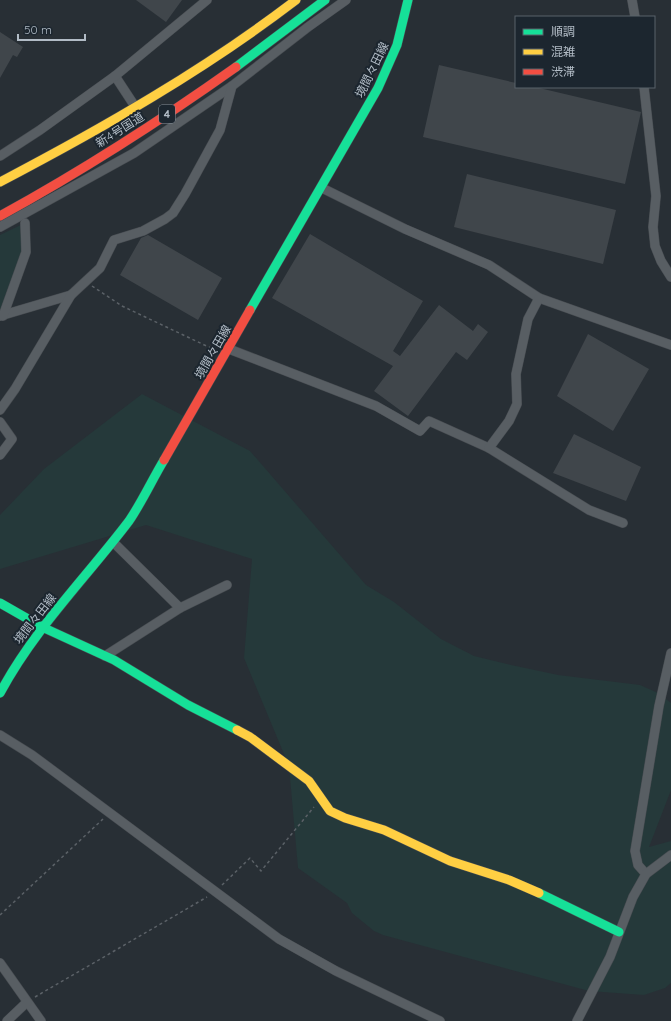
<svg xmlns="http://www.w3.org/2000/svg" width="671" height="1021" font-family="Quicksand,'Noto Sans JP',sans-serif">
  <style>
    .green { fill: #25393a }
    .building { fill: #40464b }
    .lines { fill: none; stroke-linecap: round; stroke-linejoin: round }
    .street-casing { stroke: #464b50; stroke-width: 10 }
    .fast-casing { stroke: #464b50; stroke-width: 10 }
    .slow-casing { stroke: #464b50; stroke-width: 10 }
    .jam-casing { stroke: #464b50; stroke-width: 10 }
    .path { stroke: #5b6167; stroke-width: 1.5; stroke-dasharray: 3 3; stroke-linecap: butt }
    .street { stroke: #585e63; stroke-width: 9 }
    .fast { stroke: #16e098; stroke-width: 9 }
    .slow { stroke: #ffcf43; stroke-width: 9 }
    .jam { stroke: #f24e42; stroke-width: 9 }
    .labels { text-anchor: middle; stroke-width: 4; stroke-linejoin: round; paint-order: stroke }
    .shield { fill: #1c262f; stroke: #858f99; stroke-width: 1 }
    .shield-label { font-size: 11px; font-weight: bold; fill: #b2bcc6 }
    .street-label { font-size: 12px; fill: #b2bcc6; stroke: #1c262f }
  </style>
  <rect width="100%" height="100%" fill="#282f35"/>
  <g class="green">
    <path d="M25,223L26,252L0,316V235Z"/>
    <path d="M142,394L250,451L366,585L394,602L441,639L474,656L511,665L558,675L640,685L658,693L671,703V790L649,847L671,841V983L665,988L644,995L589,991L383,935L374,931L352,913L347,903L298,868L289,766L244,658L252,559L146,525L0,569V515L44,469Z"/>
  </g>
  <g class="building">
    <path d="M136,0H182L166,22Z"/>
    <path d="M0,32L23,47L17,57L13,55L0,78Z"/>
    <path d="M439,65L516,83V87H535L641,112L625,184L423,137Z"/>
    <path d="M467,174L616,210L603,264L454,227Z"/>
    <path d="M310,234L423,301L393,351L400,356L439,305L473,331L478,324L488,332L467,360L456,352L408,416L374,391L393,366L272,298Z"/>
    <path d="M148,235L222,278L198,320L120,275L141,238Z"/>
    <path d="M588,334L649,369L613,431L557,396Z"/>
    <path d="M574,434L641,467L626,501L553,473Z"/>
  </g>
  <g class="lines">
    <g class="street-casing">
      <g id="street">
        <path d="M632,0L635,17"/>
        <path d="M115,76L136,108"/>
        <path d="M644,87L656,196L653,227L655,246L661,261L671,277"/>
        <path d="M0,156L40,130L115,76L207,0"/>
        <path d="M322,188L405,229L489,265L539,298L671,345"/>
        <path d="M0,227L134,153L232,86"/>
        <path d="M0,316L71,295"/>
        <path d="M3,316L26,252L25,223"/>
        <path d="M229,349L376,406L420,431L429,421L489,448L589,510L623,523"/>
        <path d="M0,410L15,389L71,295L100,268L114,240L143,231L165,219L173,213L185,194L220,130L232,86L308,27L346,0"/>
        <path d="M0,422L12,439L0,455"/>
        <path d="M489,448L509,421L517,404L516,374L528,319L539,298"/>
        <path d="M180,608L227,585"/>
        <path d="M105,656L180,608L113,542"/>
        <path d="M0,735L32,755L279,939L336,971L440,1021"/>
        <path d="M646,874L638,865L635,851L659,706L671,653"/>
        <path d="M0,963L41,1021"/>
        <path d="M7,1021L27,1002"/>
        <path d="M577,1021L610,957L633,897L646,874L671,855"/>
      </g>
    </g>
    <g class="fast-casing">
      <g id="fast">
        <path d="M236,67L325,0"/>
        <path d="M250,310L378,88L397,45L408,0"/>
        <path d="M0,603L42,627L114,660L188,705L237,730"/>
        <path d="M0,693C35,628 85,579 129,521C142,502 152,480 164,460"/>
        <path d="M539,893L619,932"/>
      </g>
    </g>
    <g class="slow-casing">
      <g id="slow">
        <path d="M0,182C103,128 203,71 296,0"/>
        <path d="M237,730L250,737L309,781L330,811L345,818L384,830L450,861L509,880L539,893"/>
      </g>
    </g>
    <g class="jam-casing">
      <g id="jam">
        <path d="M0,216C82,171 160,121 236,67"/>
        <path d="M164,460L250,310"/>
      </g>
    </g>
    <g class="path">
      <path d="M92,286L122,306L215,350"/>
      <path d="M222,885L250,858L261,871L314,807"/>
      <path d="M0,915L103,819"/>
      <path d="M35,997L207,897"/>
    </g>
    <use href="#street" class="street"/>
    <use href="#fast" class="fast"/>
    <use href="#slow" class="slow"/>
    <use href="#jam" class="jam"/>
  </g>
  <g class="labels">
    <rect class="shield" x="159" y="105" width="16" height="18" rx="3"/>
    <g class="shield-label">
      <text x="167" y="118">4</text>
    </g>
    <g class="street-label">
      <text transform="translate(372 70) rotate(-64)" y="4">境間々田線</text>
      <text transform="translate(120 130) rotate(-32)" y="4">新4号国道</text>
      <text transform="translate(213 352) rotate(-60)" y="4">境間々田線</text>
      <text transform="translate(35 619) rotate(-52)" y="4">境間々田線</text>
    </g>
  </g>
  <rect x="515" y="16" width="140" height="72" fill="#1c262f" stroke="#58626b"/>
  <rect x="523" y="29" width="20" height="6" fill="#16e098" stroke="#58626b"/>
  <text x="551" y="36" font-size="12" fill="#b2bcc6">順調</text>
  <rect x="523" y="49" width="20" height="6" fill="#ffcf43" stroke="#58626b"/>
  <text x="551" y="56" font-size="12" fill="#b2bcc6">混雑</text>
  <rect x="523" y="69" width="20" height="6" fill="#f24e42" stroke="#58626b"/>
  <text x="551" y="76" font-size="12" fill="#b2bcc6">渋滞</text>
  <path d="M18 34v6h67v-6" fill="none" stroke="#b2bcc6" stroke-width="2"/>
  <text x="24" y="34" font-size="12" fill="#b2bcc6" stroke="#1c262f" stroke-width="3" paint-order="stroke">50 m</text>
</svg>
